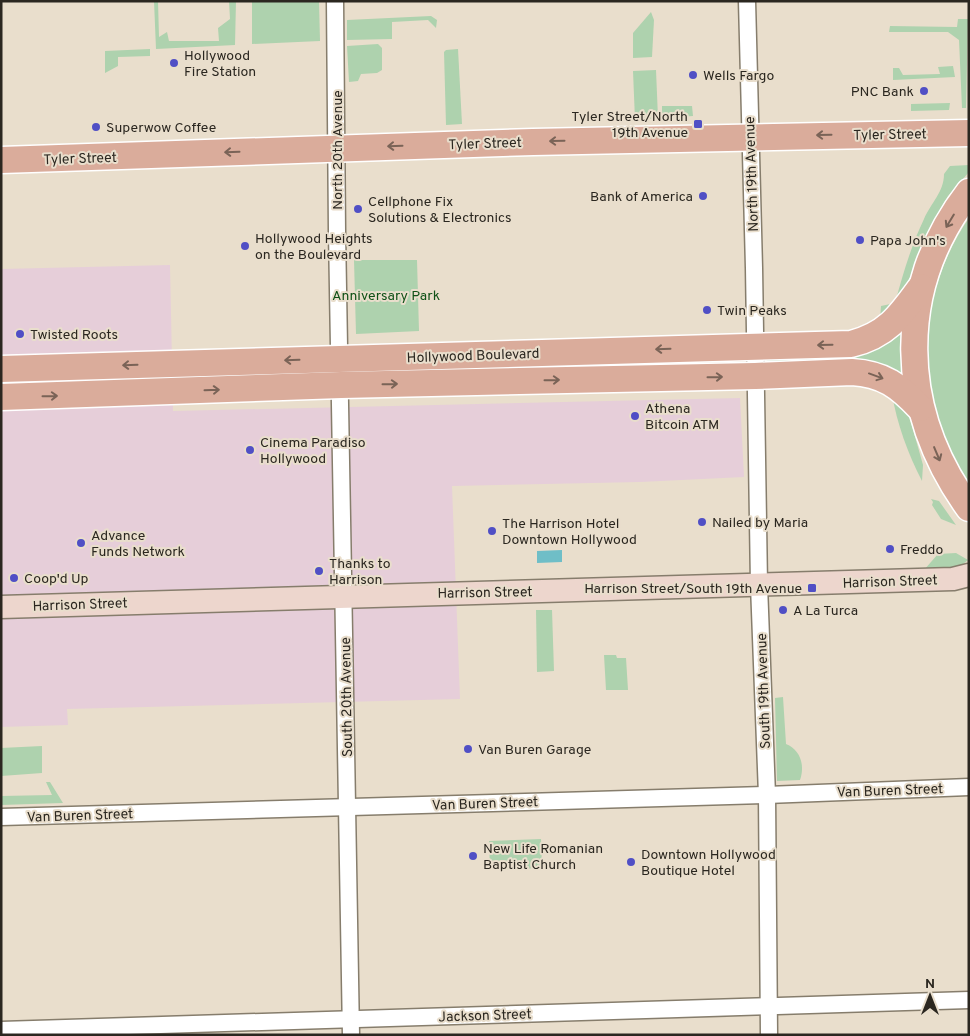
<svg xmlns="http://www.w3.org/2000/svg" width="970" height="1036" font-family="Overpass,sans-serif">
  <style>
    .commercial { fill: #e6ced9 }
    .green { fill: #aed2ae }
    .water { fill: #6fbec7 }
    .lines { fill: none; stroke-linecap: round; stroke-linejoin: round }
    .street-casing { stroke: #867d6c; stroke-width: 19 }
    .secondary-casing { stroke: #867d6c; stroke-width: 25 }
    .primary-casing { stroke: #fff; stroke-width: 29 }
    .street { stroke: #fff; stroke-width: 16 }
    .secondary { stroke: #edd6cd; stroke-width: 22 }
    .primary { stroke: #daac9b; stroke-width: 26 }
    .oneway { stroke: #7a6357 }
    .poi-dot { fill: #504fc5; stroke: #e9decc; stroke-width: 2 }
    .labels { text-anchor: middle; stroke-width: 4; stroke-linejoin: round; paint-order: stroke }
    .poi-label { font-size: 14px; fill: #2b2720; stroke: #e9decc; text-anchor: start }
    .street-label { font-size: 14px; fill: #2b2720; stroke: #e9decc }
    .park-label { font-size: 14px; fill: #0f5117; stroke: #e9decc }
  </style>
  <rect width="100%" height="100%" fill="#e9decc"/>
  <path class="commercial" d="M170,265L173,411L740,398L744,477L640,482L452,486L460,699L67,709L68,725L1,727V269Z"/>
  <g class="green">
    <path d="M154,1H158L159,37L167,32L169,41H219L218,28L230,19L229,1H236L235,45L156,49Z"/>
    <path d="M252,1H319L320,41L252,44Z"/>
    <path d="M651,12L654,20L652,57L633,58V33Z"/>
    <path d="M431,16L437,20L436,28L428,20L392,22V39L347,40V20Z"/>
    <path d="M958,19H968L966,108H962L959,40L948,32H889L890,26L957,27Z"/>
    <path d="M378,44L382,48V70L377,73L361,74L358,81L349,82L347,46Z"/>
    <path d="M150,49V56L118,57V66L105,73V51Z"/>
    <path d="M458,49L462,124L446,125L444,52L446,50Z"/>
    <path d="M953,66L955,77L893,80V68H899L903,75L940,74L938,67Z"/>
    <path d="M656,70L658,118L635,120L633,71Z"/>
    <path d="M950,103L949,110L911,111V104Z"/>
    <path d="M662,106H692L693,116L662,118Z"/>
    <path d="M969,165V172L948,196L927,233L902,300L880,320L881,306L895,303C903,274 911,246 924,219C931,203 944,192 944,174L950,166Z"/>
    <path d="M969,218V486C958,465 946,443 938,420C915,352 929,276 969,218Z"/>
    <path d="M354,260H417L419,331L356,334Z"/>
    <path d="M902,327L904,383L772,366L766,360L768,353Z"/>
    <path d="M892,394L907,408L923,465L922,481C908,454 897,424 892,394Z"/>
    <path d="M931,499L939,501L956,525L941,519L932,505L933,502Z"/>
    <path d="M956,553L968,560L958,568L924,570L938,554Z"/>
    <path d="M536,610H552L554,671L537,672Z"/>
    <path d="M604,655H616L617,658H626L628,690H606Z"/>
    <path d="M783,697L786,744C801,750 805,766 800,780L777,781L775,698Z"/>
    <path d="M42,746V773L1,776V748Z"/>
    <path d="M46,782H50L63,803L1,805V796L52,795Z"/>
    <path d="M541,839L542,868L490,870L489,841Z"/>
  </g>
  <path class="water" d="M562,550V562L537,563V551Z"/>
  <g class="lines">
    <g class="street-casing">
      <g id="street">
        <path d="M335,1L337,232L351,1035"/>
        <path d="M747,1L754,268L759,585L767,795L769,1035"/>
        <path d="M1,817L767,795L969,787"/>
        <path d="M1,1030L969,1000"/>
      </g>
    </g>
    <g class="secondary-casing">
      <path id="secondary" d="M1,607L953,579L969,575"/>
    </g>
    <g class="primary-casing">
      <g id="primary">
        <path d="M1,160L533,142L969,133"/>
        <path d="M969,192C894,289 898,411 969,508"/>
        <path d="M1,369L851,344C887,335 900,316 921,287"/>
        <path d="M1,397L341,385L755,376L852,372C884,374 899,386 920,408"/>
      </g>
    </g>
    <use href="#street" class="street"/>
    <use href="#secondary" class="secondary"/>
    <use href="#primary" class="primary"/>
  </g>
  <defs><path id="oneway-shaft" d="M-6 0H5M1.5-3L5.5 0L1.5 3" fill="none" stroke-width="1.6" stroke-linecap="round" stroke-linejoin="round" transform="scale(1.25)"/></defs>
  <g class="oneway">
    <use href="#oneway-shaft" transform="translate(824 135) rotate(179)"/>
    <use href="#oneway-shaft" transform="translate(557 141) rotate(179)"/>
    <use href="#oneway-shaft" transform="translate(395 146) rotate(178)"/>
    <use href="#oneway-shaft" transform="translate(232 152) rotate(178)"/>
    <use href="#oneway-shaft" transform="translate(950 221) rotate(121)"/>
    <use href="#oneway-shaft" transform="translate(825 345) rotate(179)"/>
    <use href="#oneway-shaft" transform="translate(663 349) rotate(178)"/>
    <use href="#oneway-shaft" transform="translate(292 360) rotate(178)"/>
    <use href="#oneway-shaft" transform="translate(130 365) rotate(178)"/>
    <use href="#oneway-shaft" transform="translate(876 376) rotate(20)"/>
    <use href="#oneway-shaft" transform="translate(715 377) rotate(-1)"/>
    <use href="#oneway-shaft" transform="translate(552 380) rotate(-1)"/>
    <use href="#oneway-shaft" transform="translate(390 384) rotate(-1)"/>
    <use href="#oneway-shaft" transform="translate(212 390) rotate(-2)"/>
    <use href="#oneway-shaft" transform="translate(50 396) rotate(-1)"/>
    <use href="#oneway-shaft" transform="translate(937 454) rotate(67)"/>
  </g>
  <g class="poi-dot">
    <circle cx="174" cy="63" r="5"/>
    <circle cx="693" cy="75" r="5"/>
    <circle cx="924" cy="91" r="5"/>
    <rect x="693" y="119" width="10" height="10" rx="2.5"/>
    <circle cx="96" cy="127" r="5"/>
    <circle cx="703" cy="196" r="5"/>
    <circle cx="358" cy="209" r="5"/>
    <circle cx="860" cy="240" r="5"/>
    <circle cx="245" cy="246" r="5"/>
    <circle cx="707" cy="310" r="5"/>
    <circle cx="20" cy="334" r="5"/>
    <circle cx="635" cy="416" r="5"/>
    <circle cx="250" cy="450" r="5"/>
    <circle cx="702" cy="522" r="5"/>
    <circle cx="492" cy="531" r="5"/>
    <circle cx="81" cy="543" r="5"/>
    <circle cx="890" cy="549" r="5"/>
    <circle cx="319" cy="571" r="5"/>
    <circle cx="14" cy="578" r="5"/>
    <rect x="807" y="583" width="10" height="10" rx="2.5"/>
    <circle cx="783" cy="610" r="5"/>
    <circle cx="468" cy="749" r="5"/>
    <circle cx="473" cy="856" r="5"/>
    <circle cx="631" cy="862" r="5"/>
  </g>
  <g class="labels">
    <g class="poi-label">
      <text x="184" y="60">Hollywood<tspan x="184" dy="16">Fire Station</tspan></text>
      <text x="703" y="80">Wells Fargo</text>
      <text x="914" y="96" text-anchor="end">PNC Bank</text>
      <text x="688" y="121" text-anchor="end">Tyler Street/North<tspan x="688" dy="16">19th Avenue</tspan></text>
      <text x="106" y="132">Superwow Coffee</text>
      <text x="693" y="201" text-anchor="end">Bank of America</text>
      <text x="368" y="206">Cellphone Fix<tspan x="368" dy="16">Solutions &amp; Electronics</tspan></text>
      <text x="255" y="243">Hollywood Heights<tspan x="255" dy="16">on the Boulevard</tspan></text>
      <text x="870" y="245">Papa John's</text>
      <text x="717" y="315">Twin Peaks</text>
      <text x="30" y="339">Twisted Roots</text>
      <text x="645" y="413">Athena<tspan x="645" dy="16">Bitcoin ATM</tspan></text>
      <text x="260" y="447">Cinema Paradiso<tspan x="260" dy="16">Hollywood</tspan></text>
      <text x="712" y="527">Nailed by Maria</text>
      <text x="502" y="528">The Harrison Hotel<tspan x="502" dy="16">Downtown Hollywood</tspan></text>
      <text x="91" y="540">Advance<tspan x="91" dy="16">Funds Network</tspan></text>
      <text x="900" y="554">Freddo</text>
      <text x="329" y="568">Thanks to<tspan x="329" dy="16">Harrison</tspan></text>
      <text x="24" y="583">Coop'd Up</text>
      <text x="802" y="593" text-anchor="end">Harrison Street/South 19th Avenue</text>
      <text x="793" y="615">A La Turca</text>
      <text x="478" y="754">Van Buren Garage</text>
      <text x="483" y="853">New Life Romanian<tspan x="483" dy="16">Baptist Church</tspan></text>
      <text x="641" y="859">Downtown Hollywood<tspan x="641" dy="16">Boutique Hotel</tspan></text>
    </g>
    <g class="street-label">
      <text transform="translate(890 134) rotate(-1)" y="5">Tyler Street</text>
      <text transform="translate(485 143) rotate(-2)" y="5">Tyler Street</text>
      <text transform="translate(337 150) rotate(-90)" y="5">North 20th Avenue</text>
      <text transform="translate(80 158) rotate(-2)" y="5">Tyler Street</text>
      <text transform="translate(751 174) rotate(-92)" y="5">North 19th Avenue</text>
      <text transform="translate(473 355) rotate(-2)" y="5">Hollywood Boulevard</text>
      <text transform="translate(890 581) rotate(-2)" y="5">Harrison Street</text>
      <text transform="translate(485 592) rotate(-1)" y="5">Harrison Street</text>
      <text transform="translate(80 604) rotate(-2)" y="5">Harrison Street</text>
      <text transform="translate(763 691) rotate(-92)" y="5">South 19th Avenue</text>
      <text transform="translate(346 697) rotate(-91)" y="5">South 20th Avenue</text>
      <text transform="translate(890 790) rotate(-2)" y="5">Van Buren Street</text>
      <text transform="translate(485 803) rotate(-2)" y="5">Van Buren Street</text>
      <text transform="translate(80 815) rotate(-2)" y="5">Van Buren Street</text>
      <text transform="translate(485 1015) rotate(-2)" y="5">Jackson Street</text>
    </g>
    <g class="park-label">
      <text x="386" y="300">Anniversary Park</text>
    </g>
  </g>
  <rect width="970" height="1036" fill="none" stroke="#2b2720" stroke-width="5"/>
  <g transform="translate(930 996)" stroke="#e9decc" stroke-width="4" paint-order="stroke">
  <path d="M0-4L9 19L0 12L-9 19Z" fill="#2b2720"/>
  <text y="-8" font-size="14" font-weight="bold" text-anchor="middle" fill="#2b2720">N</text>
  </g>
</svg>
